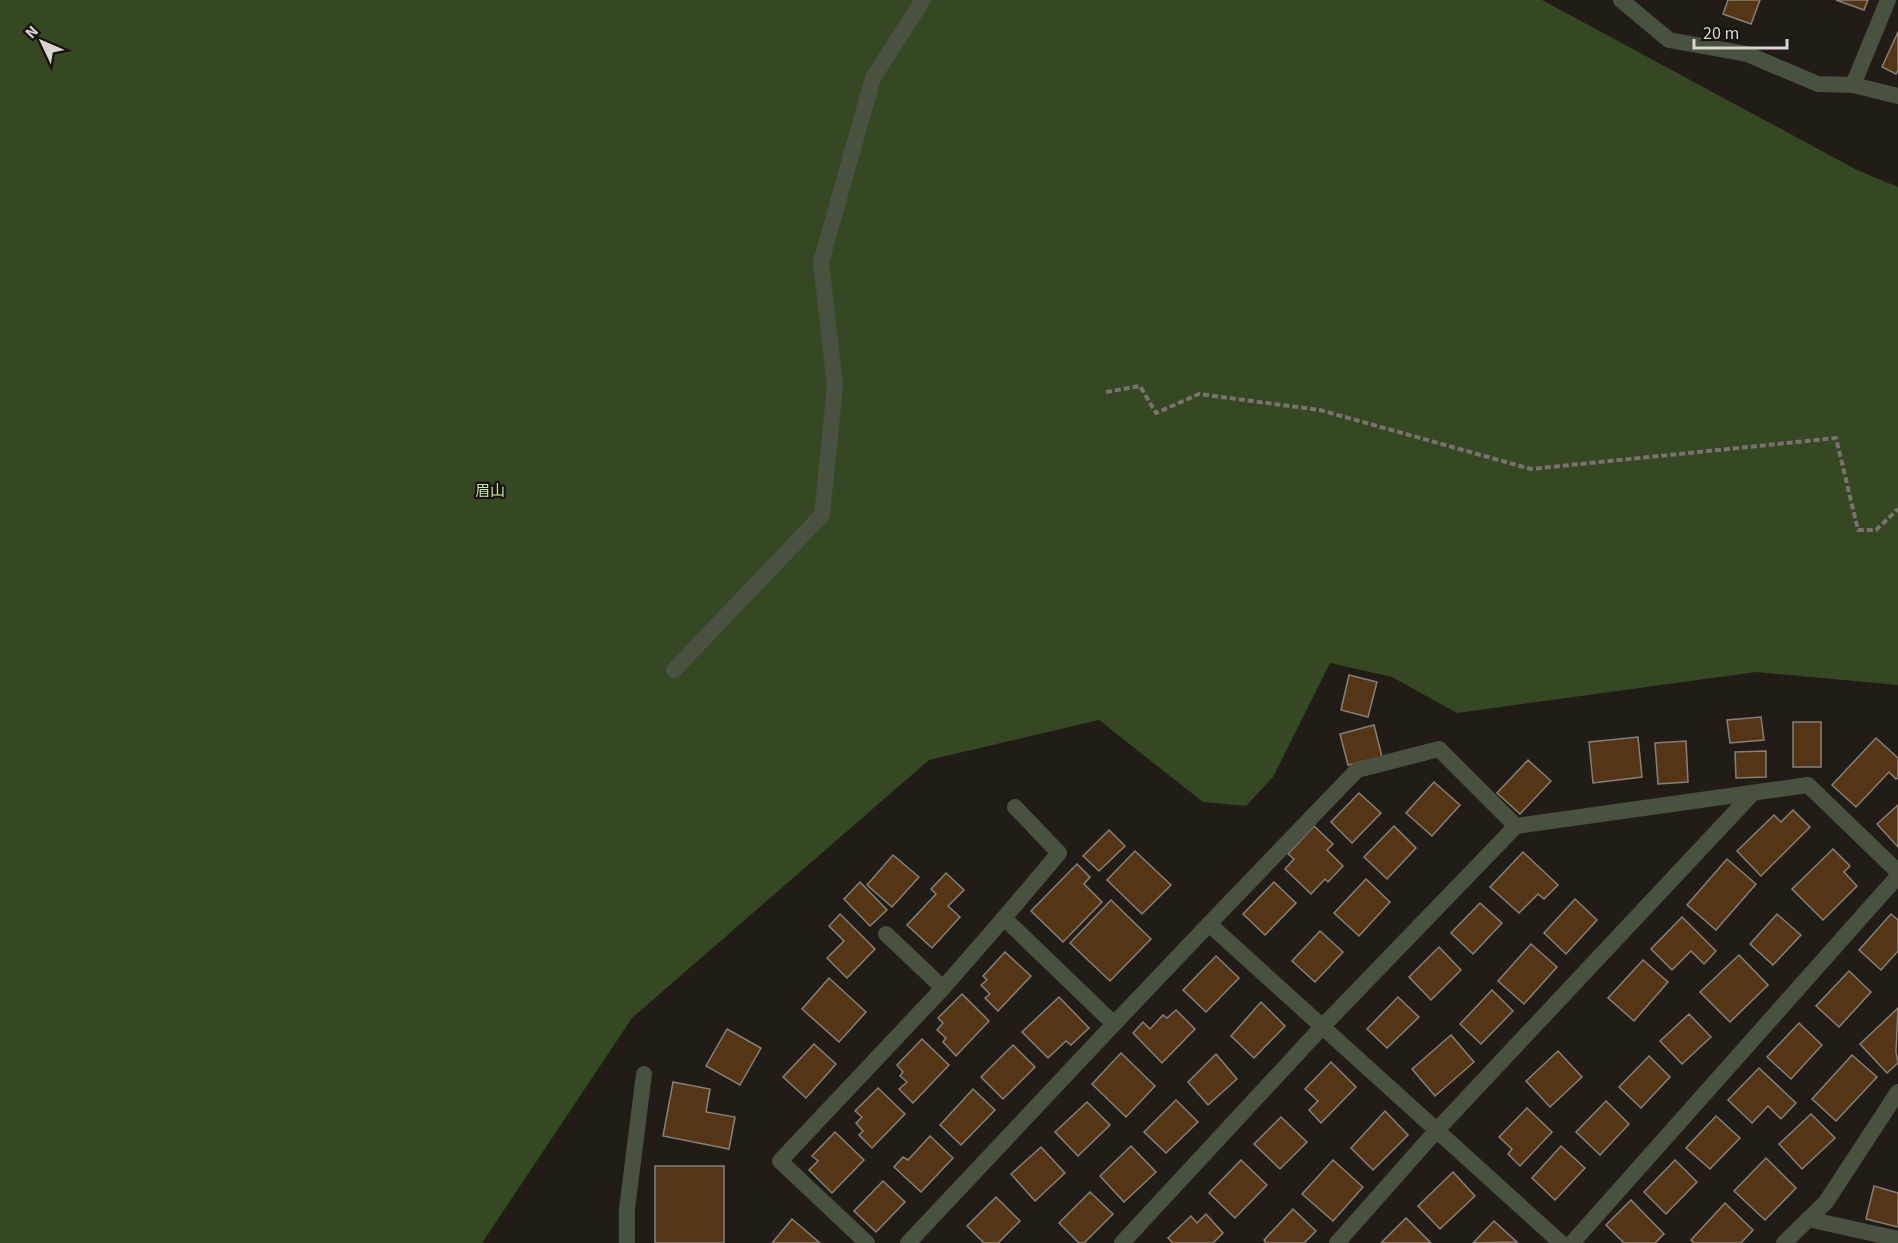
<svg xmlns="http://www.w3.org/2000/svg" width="1898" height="1243" font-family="'Source Sans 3','Noto Sans JP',sans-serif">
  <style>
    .forest { fill: #354823 }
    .building { fill: #543617; stroke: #878079; stroke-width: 1.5 }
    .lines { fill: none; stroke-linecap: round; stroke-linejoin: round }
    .path { stroke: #79736e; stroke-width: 4; stroke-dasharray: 6 3; stroke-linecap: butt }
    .minor { stroke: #495141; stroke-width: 16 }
    .labels { text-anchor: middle; stroke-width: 4.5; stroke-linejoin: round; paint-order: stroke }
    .park-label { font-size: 15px; fill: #c6e8a8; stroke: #18130d }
  </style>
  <rect width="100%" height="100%" fill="#221c16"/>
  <path class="forest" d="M0,0H1542L1857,170L1898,187V685L1756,672L1457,713L1392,677L1330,663L1273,777L1246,806L1203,802L1099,720L929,760L632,1018L482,1243H0Z"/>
  <g class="building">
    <path d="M1728,0H1760L1751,24L1723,14Z"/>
    <path d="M1836,0H1868L1864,10Z"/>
    <path d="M1898,32V70L1896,74L1882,67Z"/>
    <path d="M1349,675L1377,682L1368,717L1341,710Z"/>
    <path d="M1761,717L1764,740L1730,743L1727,720Z"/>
    <rect x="1793" y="722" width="28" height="45"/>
    <path d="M1374,725L1382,757L1348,765L1340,734Z"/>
    <path d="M1638,737L1642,777L1593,783L1589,742Z"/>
    <path d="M1876,738L1898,758V778L1896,779L1889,772L1856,807L1832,785Z"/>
    <path d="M1686,741L1688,782L1658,784L1655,743Z"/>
    <path d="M1766,751V777L1736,778L1735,752Z"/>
    <path d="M1528,760L1551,781L1520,814L1497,793Z"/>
    <path d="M1434,782L1460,805L1432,836L1406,813Z"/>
    <path d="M1359,793L1381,813L1352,843L1331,822Z"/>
    <path d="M1898,805V847L1877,824Z"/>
    <path d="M1793,810L1810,827L1761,876L1737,851L1774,815L1781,822Z"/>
    <path d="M1314,826L1333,844L1327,850L1343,866L1328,882L1325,879L1311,894L1285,869L1294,859L1288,854Z"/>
    <path d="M1394,826L1416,848L1387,879L1364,857Z"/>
    <path d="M1109,830L1125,846L1099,871L1083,856Z"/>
    <path d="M1833,849L1850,866L1844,872L1857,886L1823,920L1792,889Z"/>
    <path d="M1135,851L1171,885L1142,914L1107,880Z"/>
    <path d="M1523,852L1558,885L1544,899L1538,894L1519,913L1490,887Z"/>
    <path d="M893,855L919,877L892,907L867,885Z"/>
    <path d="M1727,859L1756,884L1716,930L1687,905Z"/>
    <path d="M1077,864L1090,877L1084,884L1102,902L1063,942L1031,911Z"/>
    <path d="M946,873L964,890L948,906L960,917L932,948L907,925L936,894L931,889Z"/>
    <path d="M1366,879L1390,902L1359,936L1334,913Z"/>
    <path d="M860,882L887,910L870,926L844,899Z"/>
    <path d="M1274,882L1296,903L1265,935L1243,914Z"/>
    <path d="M1575,899L1597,920L1566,954L1544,933Z"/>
    <path d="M1111,900L1151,939L1110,981L1070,943Z"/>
    <path d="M1480,903L1502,923L1473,954L1451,933Z"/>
    <path d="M840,914L875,949L847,978L827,958L844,941L829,926Z"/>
    <path d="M1777,914L1801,935L1773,965L1750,944Z"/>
    <path d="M1891,914L1898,920V951L1881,970L1859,950Z"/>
    <path d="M1682,917L1716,951L1704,964L1691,951L1672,970L1651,949Z"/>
    <path d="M1320,931L1343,952L1315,982L1292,961Z"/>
    <path d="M1531,944L1557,967L1524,1004L1498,981Z"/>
    <path d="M1439,947L1461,970L1431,1000L1409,977Z"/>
    <path d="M1005,952L1031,976L998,1011L985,998L990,994L981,985L987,980L983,976Z"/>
    <path d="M1739,955L1768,985L1730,1022L1700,992Z"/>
    <path d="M1216,956L1239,978L1206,1012L1183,990Z"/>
    <path d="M1643,960L1668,982L1634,1021L1608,998Z"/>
    <path d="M1849,971L1871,992L1839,1027L1816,1006Z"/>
    <path d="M829,978L866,1012L839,1042L802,1009Z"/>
    <path d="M1492,990L1513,1011L1481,1044L1460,1024Z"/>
    <path d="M962,994L989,1021L956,1056L943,1042L946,1038L937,1030L943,1023L938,1018Z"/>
    <path d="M1059,997L1089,1028L1071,1045L1066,1041L1048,1058L1022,1032Z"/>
    <path d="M1398,997L1419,1017L1387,1048L1367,1029Z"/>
    <path d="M1261,1002L1285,1026L1254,1058L1231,1036Z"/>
    <path d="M1898,1008L1896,1052L1898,1063L1887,1073L1860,1044Z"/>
    <path d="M1176,1010L1195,1029L1162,1063L1133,1033L1143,1022L1150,1029L1163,1015L1167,1018Z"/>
    <path d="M1689,1014L1711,1037L1682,1064L1660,1041Z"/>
    <path d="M1799,1023L1822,1045L1791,1079L1767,1057Z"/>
    <path d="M727,1029L761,1048L740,1085L706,1066Z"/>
    <path d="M1451,1035L1474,1062L1435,1096L1412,1069Z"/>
    <path d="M922,1039L949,1065L913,1103L899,1089L907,1082L900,1076L903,1072L897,1065Z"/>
    <path d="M814,1044L836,1064L806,1098L783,1077Z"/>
    <path d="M1013,1045L1035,1067L1003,1099L981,1077Z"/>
    <path d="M1558,1051L1582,1077L1550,1107L1526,1081Z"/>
    <path d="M1121,1053L1155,1086L1126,1117L1092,1084Z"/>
    <path d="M1216,1054L1237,1079L1208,1105L1188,1082Z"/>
    <path d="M1852,1055L1877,1077L1836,1121L1812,1099Z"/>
    <path d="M1649,1056L1670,1077L1641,1108L1619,1087Z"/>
    <path d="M1331,1062L1356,1087L1321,1123L1309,1110L1318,1101L1305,1089Z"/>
    <path d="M1759,1068L1796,1103L1781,1119L1768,1106L1752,1123L1728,1100Z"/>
    <path d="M673,1082L710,1089L706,1112L735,1117L729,1149L663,1136Z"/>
    <path d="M878,1088L905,1114L872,1148L859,1135L863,1131L856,1123L862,1117L855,1111Z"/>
    <path d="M973,1089L995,1110L961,1145L940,1125Z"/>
    <path d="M1176,1100L1198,1122L1166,1153L1144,1132Z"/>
    <path d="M1606,1101L1629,1124L1600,1155L1576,1132Z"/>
    <path d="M1087,1102L1110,1125L1078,1156L1055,1132Z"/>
    <path d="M1527,1108L1552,1132L1520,1166L1508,1154L1512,1149L1499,1137Z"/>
    <path d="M1385,1111L1408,1135L1373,1170L1351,1148Z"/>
    <path d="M1811,1114L1835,1138L1802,1169L1779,1144Z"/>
    <path d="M1716,1116L1740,1138L1710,1169L1686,1148Z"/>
    <path d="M1281,1117L1307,1142L1280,1169L1254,1144Z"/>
    <path d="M835,1132L864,1160L832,1193L809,1170L818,1161L812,1156Z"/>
    <path d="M930,1136L953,1158L921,1192L894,1167L903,1157L908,1160Z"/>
    <path d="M1131,1146L1156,1172L1124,1202L1100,1176Z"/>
    <path d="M1561,1146L1585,1168L1555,1200L1532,1178Z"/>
    <path d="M1041,1147L1065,1173L1035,1201L1011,1174Z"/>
    <path d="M1766,1158L1796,1188L1765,1220L1734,1191Z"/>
    <path d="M1241,1160L1267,1185L1235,1218L1209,1193Z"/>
    <path d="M1333,1160L1363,1187L1333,1221L1302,1194Z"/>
    <path d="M1675,1160L1697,1182L1666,1214L1644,1192Z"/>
    <rect x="655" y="1166" width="69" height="77"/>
    <path d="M1453,1172L1475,1196L1440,1229L1418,1206Z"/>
    <path d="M883,1181L905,1202L876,1232L854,1211Z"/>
    <path d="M1874,1186L1898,1193V1227L1866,1219Z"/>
    <path d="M1090,1192L1113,1214L1084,1243H1079L1059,1223Z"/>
    <path d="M996,1197L1020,1221L998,1243H984L967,1226Z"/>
    <path d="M1631,1200L1664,1234L1655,1243H1624L1606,1225Z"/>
    <path d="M1725,1203L1753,1230L1741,1243H1694L1691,1240Z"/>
    <path d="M1293,1209L1316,1231L1304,1243H1266L1264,1240Z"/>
    <path d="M1206,1214L1223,1233L1213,1243H1173L1168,1238L1191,1216L1197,1223Z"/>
    <path d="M1406,1218L1431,1243H1381Z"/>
    <path d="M792,1219L820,1243H772Z"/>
    <path d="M1494,1221L1517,1242L1473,1243Z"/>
  </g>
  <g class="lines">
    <path class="path" d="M1106,392L1140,386L1156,413L1199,394L1320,410L1531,469L1836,438L1858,530H1876L1898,509"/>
    <g class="minor">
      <path d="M1621,0L1669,40L1747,54L1818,84L1853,85L1898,96"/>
      <path d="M1853,85L1888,0"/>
      <path d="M674,670L822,515L835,386L821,262L873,78L923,0"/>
      <path d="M1516,826L1439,749L1357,770L1209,924L1561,1243"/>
      <path d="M1004,918L1059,853L1015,807"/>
      <path d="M886,934L943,988"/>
      <path d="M1808,1219L1898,1239"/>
      <path d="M627,1243V1209L644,1074"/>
      <path d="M867,1243L780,1161L943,988L1004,918L1114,1024L1209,924"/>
      <path d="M908,1243L1114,1024"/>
      <path d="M1122,1243L1322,1027L1516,826L1808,785L1898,872"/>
      <path d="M1337,1243L1436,1131L1753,793"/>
      <path d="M1572,1243L1898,876"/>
      <path d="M1784,1243L1826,1202L1898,1092"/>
    </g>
  </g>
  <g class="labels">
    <g class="park-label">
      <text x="490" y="496">眉山</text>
    </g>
  </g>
  <g transform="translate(42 42) rotate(314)" stroke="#18130d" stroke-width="4.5" paint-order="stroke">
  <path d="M0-4.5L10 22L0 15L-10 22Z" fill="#d8d4d0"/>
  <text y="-9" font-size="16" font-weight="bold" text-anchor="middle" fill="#d8d4d0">N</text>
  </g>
  <path d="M1694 39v9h93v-9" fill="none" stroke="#d8d4d0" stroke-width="3"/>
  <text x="1703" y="39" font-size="18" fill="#d8d4d0" stroke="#18130d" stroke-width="4.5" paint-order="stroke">20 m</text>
</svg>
